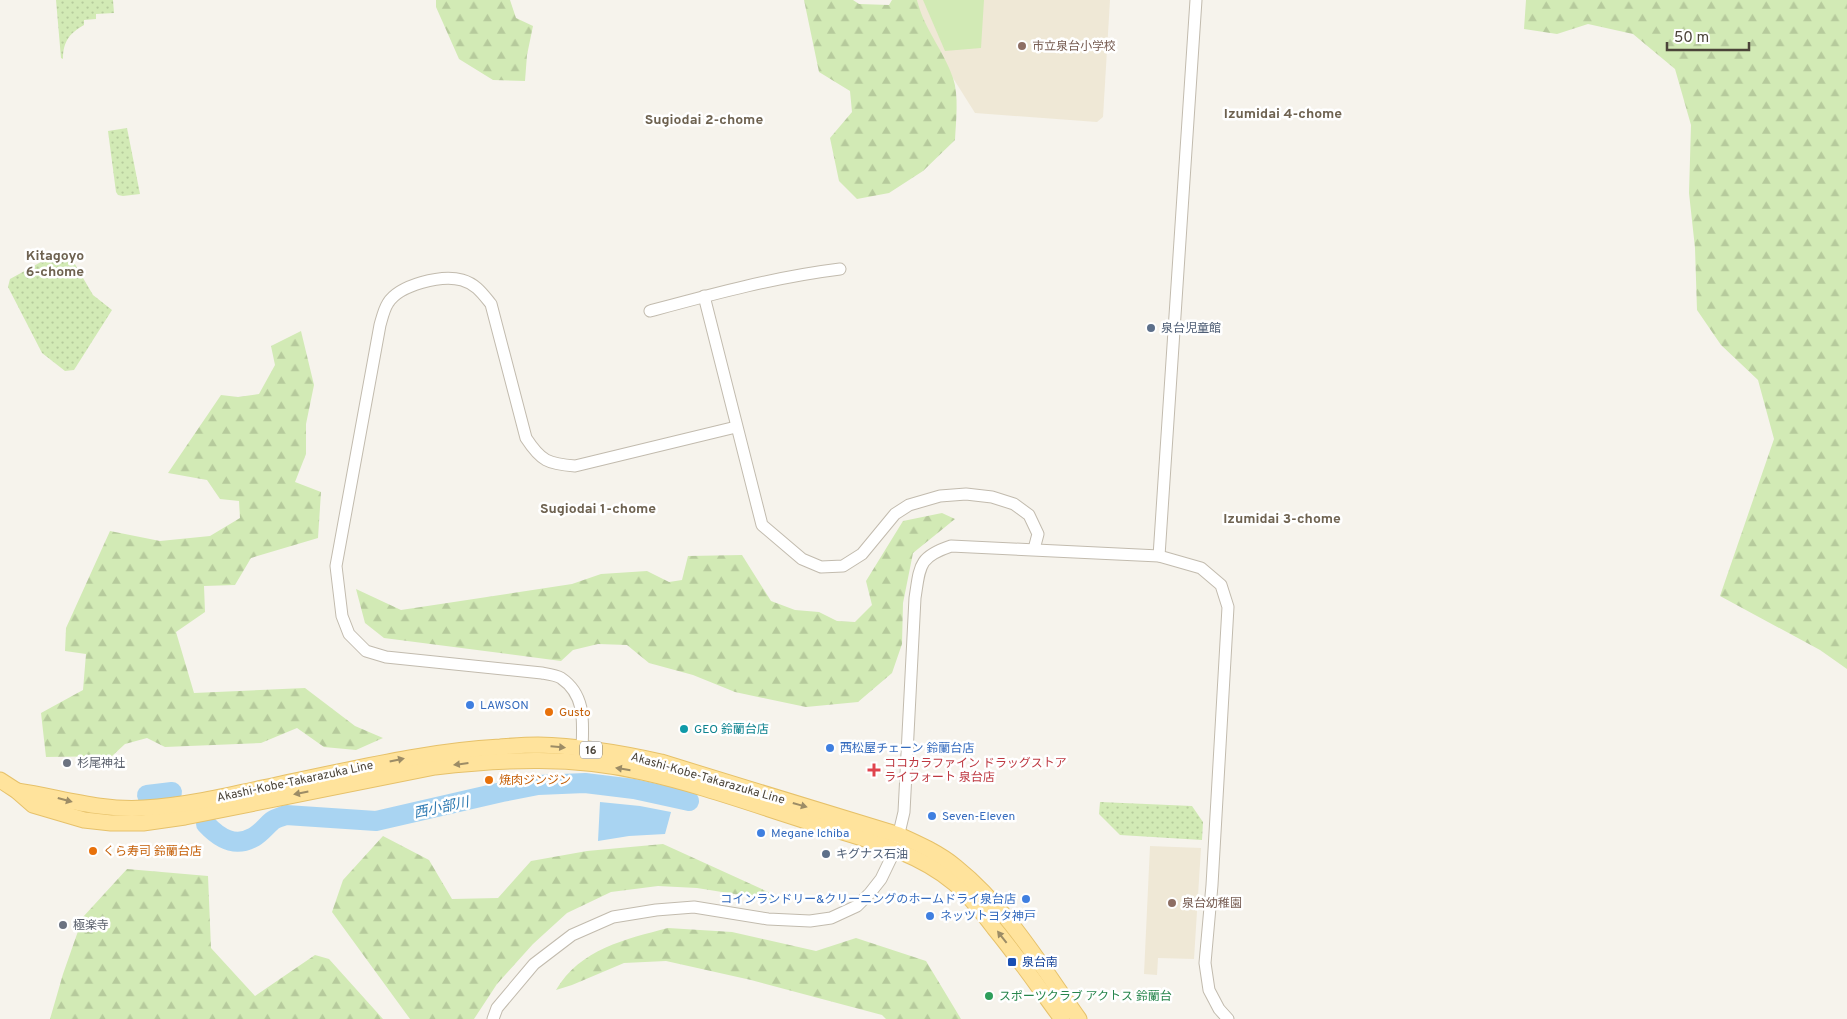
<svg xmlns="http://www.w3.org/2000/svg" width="1847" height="1019" font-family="Overpass,'Noto Sans JP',sans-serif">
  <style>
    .education { fill: #efe8d6 }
    .grass { fill: url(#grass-dots) }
    .forest { fill: url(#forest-firs) }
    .pitch { fill: #d2eab5 }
    .water { fill: #a9d4f2 }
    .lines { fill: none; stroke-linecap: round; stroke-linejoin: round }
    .river { stroke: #a9d4f2; stroke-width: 20 }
    .minor-casing { stroke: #c2bbae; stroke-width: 13 }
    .major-casing { stroke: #e6c16a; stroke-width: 17 }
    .minor { stroke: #fff; stroke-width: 11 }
    .major { stroke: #ffe39c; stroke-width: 15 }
    .oneway { fill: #9c8c66 }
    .education-dot { fill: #8d6e63; stroke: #fff; stroke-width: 2 }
    .service-dot { fill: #5c6f8a; stroke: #fff; stroke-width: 2 }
    .shop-dot { fill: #3f7fe0; stroke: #fff; stroke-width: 2 }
    .food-dot { fill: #e8710a; stroke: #fff; stroke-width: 2 }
    .culture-dot { fill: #0f9aa8; stroke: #fff; stroke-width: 2 }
    .worship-dot { fill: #6b7280; stroke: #fff; stroke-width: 2 }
    .health-dot { fill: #e0444e; stroke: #fff; stroke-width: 2 }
    .transit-dot { fill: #1a4fb4; stroke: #fff; stroke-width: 2 }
    .leisure-dot { fill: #2e9e5b; stroke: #fff; stroke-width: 2 }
    .labels { text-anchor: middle; stroke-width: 5; stroke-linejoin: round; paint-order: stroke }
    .shield { fill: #fff; stroke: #817c74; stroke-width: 1 }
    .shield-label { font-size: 11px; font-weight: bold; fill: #4b4439 }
    .education-label { font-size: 12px; fill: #785e54; stroke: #fff; text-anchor: start }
    .service-label { font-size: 12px; fill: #4e5e75; stroke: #fff; text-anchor: start }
    .shop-label { font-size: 12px; fill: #366cbe; stroke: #fff; text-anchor: start }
    .food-label { font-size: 12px; fill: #c56008; stroke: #fff; text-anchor: start }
    .culture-label { font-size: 12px; fill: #0d838f; stroke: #fff; text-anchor: start }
    .worship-label { font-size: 12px; fill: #5b616d; stroke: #fff; text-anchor: start }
    .health-label { font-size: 12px; fill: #be3a42; stroke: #fff; text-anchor: start }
    .street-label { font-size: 12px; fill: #4b4439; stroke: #fff }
    .transit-label { font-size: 12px; fill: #164399; stroke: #fff; text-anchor: start }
    .leisure-label { font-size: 12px; fill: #27864d; stroke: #fff; text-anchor: start }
    .neighbourhood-label { font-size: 14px; font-weight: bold; fill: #6e6250; stroke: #fff }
    .water-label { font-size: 14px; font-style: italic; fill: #2e7ab2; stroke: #fff }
  </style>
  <defs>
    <pattern id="grass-dots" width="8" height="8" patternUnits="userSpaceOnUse" patternTransform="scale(1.25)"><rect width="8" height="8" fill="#d2eab5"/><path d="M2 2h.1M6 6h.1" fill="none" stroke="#b6ca9c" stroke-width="1.8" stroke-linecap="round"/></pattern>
    <pattern id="forest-firs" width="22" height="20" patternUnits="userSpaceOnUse" patternTransform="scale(1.25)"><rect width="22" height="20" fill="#d2eab5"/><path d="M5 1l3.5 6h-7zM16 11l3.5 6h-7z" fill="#b6ca9c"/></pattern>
  </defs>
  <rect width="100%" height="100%" fill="#f6f3ec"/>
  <g class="education">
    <path d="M917,0H1110L1103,117L1097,122L975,113L953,78L920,14Z"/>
    <path d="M1150,846L1201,848L1194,959L1158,958L1157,975L1144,974Z"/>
  </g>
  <g class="grass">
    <path d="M56,0H113L114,13L96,14V19L84,20V25C70,33 63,41 63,59L61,58Z"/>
    <path d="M127,128L140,194L123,196L118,195L116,192L108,131Z"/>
    <path d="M61,251L69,254L93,295L112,310L74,370L65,371L42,353L8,287L10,279Z"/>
    <path d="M1100,802L1192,806L1203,822L1202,840L1120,835L1099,814Z"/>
  </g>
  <g class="forest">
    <path d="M436,0H510L516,18L533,26L527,55L525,81L493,80L459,59L436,7Z"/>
    <path d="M804,0H853L859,4L889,5L892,0H917C924,29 944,51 953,78C959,95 956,121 955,140L923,171L889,193L857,199L839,181L830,138L852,112L850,91L819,72Z"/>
    <path d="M1526,0H1847V669L1820,650L1720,596L1774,439L1758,380L1721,345L1697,310L1695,248L1689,193L1691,125L1675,69L1633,34L1588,24L1557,34L1524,29Z"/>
    <path d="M301,331L314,385L306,424V454L295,482L321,492L318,538L251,558L235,585L204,586L205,612L176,632L194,693L305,688L355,726L383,738L356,750L324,747L297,728L261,743L165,747L147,738L125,744L112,756L46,757L41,713L83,690L86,654L65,651L66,628L110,531L160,541L210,536L240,518L239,501L220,499L207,480L168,473L221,395L238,397L259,394L275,365L271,346Z"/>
    <path d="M942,513L955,519L913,553L903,603L902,644L892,673L858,702L806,707L735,692L693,675L649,663L627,645L598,644L573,650L561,661L384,638L365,623L356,589L401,610L572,584L601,574L647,571L669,582L682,580L688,556L742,555L771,601L795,610L819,612L837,621L855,622L872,605L866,581L903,521Z"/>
    <path d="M383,836L429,860L452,899L498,898L531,861L587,851L663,844L777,896L771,900L697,888L658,886L611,892L567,913L533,944L497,984L474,1019H410L332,912L343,880Z"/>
    <path d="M127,869L208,876L211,948L255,996L315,955L329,959L383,1019H50L63,974L83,917Z"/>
    <path d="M668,928L732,932L816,951L856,938L926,961L961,1019H886L882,1015L751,980L666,961L624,963L572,985L556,990C580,949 626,939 668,928Z"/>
  </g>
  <path class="pitch" d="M923,0H984L981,48L945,51Z"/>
  <path class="water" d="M600,802L640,806L671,812L665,834L629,836L598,841Z"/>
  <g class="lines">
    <g class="river">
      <path d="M147,795L172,792"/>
      <path d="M206,824C219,838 235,848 254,837C261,833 266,826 272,821C276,818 281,817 286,815L376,821L502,792L538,785L585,783L634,789L689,801"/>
    </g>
    <g class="minor-casing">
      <g id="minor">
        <path d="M704,296L762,525L802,559L821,567L843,566L862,554L895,514L909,505L940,496L966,494L992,497L1014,504L1029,515L1038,534L1034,549"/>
        <path d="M650,311C713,294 775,277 840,269"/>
        <path d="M1159,556L1196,0"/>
        <path d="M582,749C583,722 586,695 561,678C556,675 548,674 542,673L386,657L366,651L349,634L342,616L336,566L380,325C382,318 384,309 388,303C399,285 442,274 462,280C476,284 482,293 491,304L526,438C541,461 548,464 575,466L736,427"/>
        <path d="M493,1019L497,1008L534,964L572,935L613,917L656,910L694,907L768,919L810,921L831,918L857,906L870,893L881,879L895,850L904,812L915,598C920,566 918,557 951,546L1159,556L1201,568L1221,585L1228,607L1212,885L1205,963L1209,990L1219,1009L1228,1019"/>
      </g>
    </g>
    <g class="major-casing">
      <g id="major">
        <path d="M0,780L17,791L33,805L84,820L111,823H143L185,817L435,767C504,759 574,756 642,772C701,785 758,806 816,824C863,839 915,850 954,883C970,896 982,912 994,928C1018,957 1039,988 1062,1019"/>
        <path d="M17,791C59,797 100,811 144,808C190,805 235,794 281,784C354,769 426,751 500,747C513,746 525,745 538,745C579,746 621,753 661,762L899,835C919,844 939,853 956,867C1007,908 1042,967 1079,1019"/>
      </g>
    </g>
    <use href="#minor" class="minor"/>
    <use href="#major" class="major"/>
  </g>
  <defs><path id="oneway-solid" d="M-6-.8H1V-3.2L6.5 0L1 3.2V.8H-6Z" transform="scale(1.25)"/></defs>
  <g class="oneway">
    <use href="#oneway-solid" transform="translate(558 747) rotate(5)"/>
    <use href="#oneway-solid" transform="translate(397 760) rotate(-12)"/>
    <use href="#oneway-solid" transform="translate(461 764) rotate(173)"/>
    <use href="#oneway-solid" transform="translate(623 769) rotate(-171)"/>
    <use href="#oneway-solid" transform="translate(301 793) rotate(169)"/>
    <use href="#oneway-solid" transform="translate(65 800) rotate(15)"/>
    <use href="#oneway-solid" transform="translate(800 805) rotate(16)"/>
    <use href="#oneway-solid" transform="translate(1002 937) rotate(-128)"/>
  </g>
  <g class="education-dot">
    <circle cx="1022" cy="46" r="5"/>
    <circle cx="1172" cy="903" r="5"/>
  </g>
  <g class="service-dot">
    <circle cx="1151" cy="328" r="5"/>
    <circle cx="826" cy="854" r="5"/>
  </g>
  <g class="shop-dot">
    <circle cx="470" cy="705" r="5"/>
    <circle cx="830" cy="748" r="5"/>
    <circle cx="932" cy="816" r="5"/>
    <circle cx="761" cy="833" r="5"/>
    <circle cx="1026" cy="899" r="5"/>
    <circle cx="930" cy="916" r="5"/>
  </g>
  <g class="food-dot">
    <circle cx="549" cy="712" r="5"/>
    <circle cx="489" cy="780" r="5"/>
    <circle cx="93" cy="851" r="5"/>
  </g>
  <circle class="culture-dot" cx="684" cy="729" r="5"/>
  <g class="worship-dot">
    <circle cx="67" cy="763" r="5"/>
    <circle cx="63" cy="925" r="5"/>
  </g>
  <path class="health-dot" d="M871.5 762.5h5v5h5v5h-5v5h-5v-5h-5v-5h5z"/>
  <rect class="transit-dot" x="1007" y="957" width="10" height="10" rx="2.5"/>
  <circle class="leisure-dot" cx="989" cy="996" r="5"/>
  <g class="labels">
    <rect class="shield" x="580" y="741.5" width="22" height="17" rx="4"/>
    <g class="shield-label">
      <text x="591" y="754">16</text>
    </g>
    <g class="education-label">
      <text x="1032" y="50">市立泉台小学校</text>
      <text x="1182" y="907">泉台幼稚園</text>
    </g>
    <g class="service-label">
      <text x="1161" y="332">泉台児童館</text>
      <text x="836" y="858">キグナス石油</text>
    </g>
    <g class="shop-label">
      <text x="480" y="709">LAWSON</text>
      <text x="840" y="752">西松屋チェーン 鈴蘭台店</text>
      <text x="942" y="820">Seven-Eleven</text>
      <text x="771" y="837">Megane Ichiba</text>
      <text x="1016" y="903" text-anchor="end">コインランドリー&amp;クリーニングのホームドライ泉台店</text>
      <text x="940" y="920">ネッツトヨタ神戸</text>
    </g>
    <g class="food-label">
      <text x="559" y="716">Gusto</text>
      <text x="499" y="784">焼肉ジンジン</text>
      <text x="103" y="855">くら寿司 鈴蘭台店</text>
    </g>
    <g class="culture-label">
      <text x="694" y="733">GEO 鈴蘭台店</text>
    </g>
    <g class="worship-label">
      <text x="77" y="767">杉尾神社</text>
      <text x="73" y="929">極楽寺</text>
    </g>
    <g class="health-label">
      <text x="884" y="767">ココカラファイン ドラッグストア<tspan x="884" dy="14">ライフォート 泉台店</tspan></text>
    </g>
    <g class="street-label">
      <text transform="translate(708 778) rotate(16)" y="4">Akashi-Kobe-Takarazuka Line</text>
      <text transform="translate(295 781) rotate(-12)" y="4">Akashi-Kobe-Takarazuka Line</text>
    </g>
    <g class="transit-label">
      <text x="1022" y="966">泉台南</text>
    </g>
    <g class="leisure-label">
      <text x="999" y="1000">スポーツクラブ アクトス 鈴蘭台</text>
    </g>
    <g class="neighbourhood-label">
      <text x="1283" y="118">Izumidai 4-chome</text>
      <text x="704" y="124">Sugiodai 2-chome</text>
      <text x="55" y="260">Kitagoyo<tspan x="55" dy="16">6-chome</tspan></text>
      <text x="598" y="513">Sugiodai 1-chome</text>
      <text x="1282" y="523">Izumidai 3-chome</text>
    </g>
    <g class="water-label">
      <text transform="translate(441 807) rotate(-12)" y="5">西小部川</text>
    </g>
  </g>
  <path d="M1667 42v8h82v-8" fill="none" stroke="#4b4439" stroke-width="2.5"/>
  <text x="1674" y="42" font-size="15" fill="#4b4439" stroke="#ffffff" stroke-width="4" paint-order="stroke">50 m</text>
</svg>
